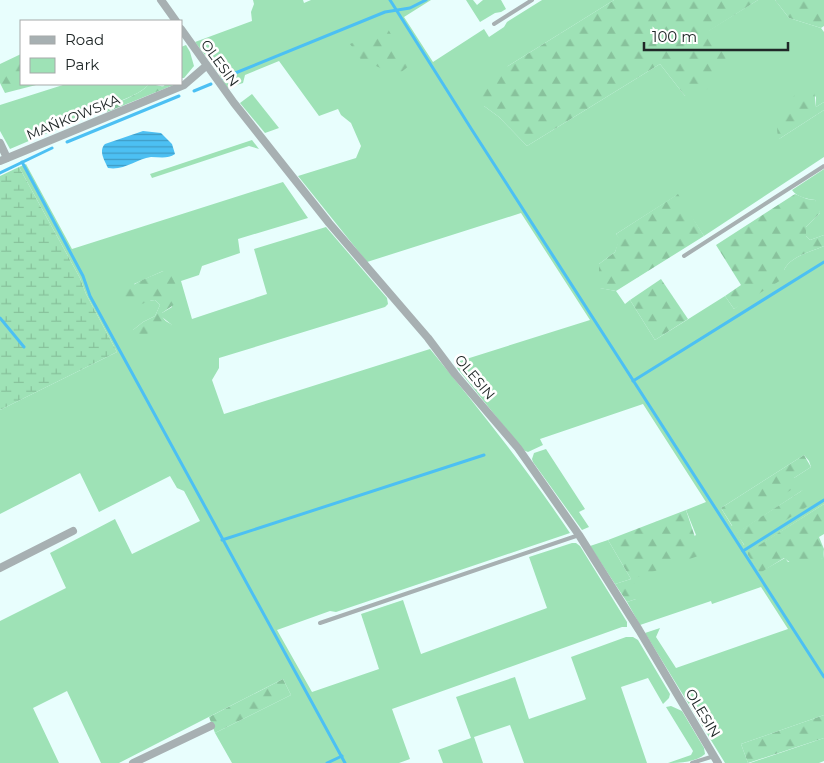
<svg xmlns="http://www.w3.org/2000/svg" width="824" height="763" font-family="Montserrat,sans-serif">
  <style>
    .green { fill: #9ee2b6; fill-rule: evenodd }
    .forest { fill: url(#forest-firs) }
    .wetland { fill: url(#wetland-marsh) }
    .water { fill: url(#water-rules) }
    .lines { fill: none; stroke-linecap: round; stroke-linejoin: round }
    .stream { stroke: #4cc0f3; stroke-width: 3 }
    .lane { stroke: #a7b0b2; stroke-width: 4 }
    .street { stroke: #a7b0b2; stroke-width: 8 }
    .labels { text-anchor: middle; stroke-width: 5; stroke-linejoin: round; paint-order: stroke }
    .street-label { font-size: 14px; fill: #202828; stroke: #fff }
  </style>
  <defs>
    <pattern id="forest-firs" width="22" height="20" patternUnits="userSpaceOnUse" patternTransform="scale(1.25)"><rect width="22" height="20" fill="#9ee2b6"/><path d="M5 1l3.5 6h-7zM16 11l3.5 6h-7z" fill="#88c29c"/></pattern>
    <pattern id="wetland-marsh" width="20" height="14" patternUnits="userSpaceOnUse" patternTransform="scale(1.25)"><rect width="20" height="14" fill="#9ee2b6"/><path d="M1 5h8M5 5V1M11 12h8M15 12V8" fill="none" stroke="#88c29c"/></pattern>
    <pattern id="water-rules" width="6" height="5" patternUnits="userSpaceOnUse" patternTransform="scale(1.25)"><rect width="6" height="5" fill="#4cc0f3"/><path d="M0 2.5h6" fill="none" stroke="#3f9cc5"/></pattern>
  </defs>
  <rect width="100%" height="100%" fill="#e8fefd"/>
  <g class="green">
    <path d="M253,0H303L304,3L311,0H431L404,17L433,62L484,29L489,37L504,27L507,22L542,0H614L508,66L484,106L499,117L527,146L660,64L685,96L708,31L758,0H775L789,18L821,28L824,32V102L816,107V96L779,139L824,110V157L704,236L677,195L616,234L620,239L615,252L599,264L600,288L616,291L625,304L630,300L655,340L725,296L734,309L784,270C791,256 810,252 824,246V504L749,552L748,554L760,572L785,558L788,562L823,558L824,551V715L741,744L748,763H725L645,633L660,628L656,637L676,668L788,629L761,587L712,604L711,601L640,625L627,602L636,599L631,579L615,584L590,546L608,540L631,579L696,535L686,510L706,502L643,404L540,439L543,445L528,452L523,450L457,368L460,361L590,320L521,213L367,262L298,176L356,158L361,146L351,123L341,115L338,109L319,116L279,61L245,75L243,83L227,88L217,71L195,42L252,21L251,12L254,4ZM804,455L809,461L811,467L794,478L732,526L721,508ZM803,490L744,545L737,533Z"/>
    <path d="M466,0H473L477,5L483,0H501L506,9L501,12L495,13L480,22Z"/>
    <path d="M186,45L190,52L194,66L184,78H181V47Z"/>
    <path d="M66,84H149C142,93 126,98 116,103C81,119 45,134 10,149L0,131V105Z"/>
    <path d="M252,94L279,128L265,133L240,103Z"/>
    <path d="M252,140L259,149L249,146L152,178L150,174Z"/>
    <path d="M26,164L72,249L283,182L308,218L238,239L240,253L202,266L199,275L181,281L192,319L267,294L254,249L326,227L387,298L388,304L385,307L219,358V368L212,380L224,414L430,349C479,409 527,469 570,533L336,612L330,611L277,630L312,692L379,669L361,614L403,600L421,654L547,608L529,557L572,543H576L580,546L627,622V627H622L392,709L410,759L399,763H232L215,733L291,695L283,679L119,763H101L67,691L33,708L59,763H0V621L66,588L50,553L115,519L132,554L200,521L184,491L177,488L170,476L99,512L80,473L0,514V410L117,352L86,294L80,278L19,167ZM163,271L172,307L162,313V317L172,325L133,330L143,322L155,316L160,305L155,300L148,301L134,284Z"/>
    <path d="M824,169V235L810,240L806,236V227L820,213L815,200C807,199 797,197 792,190Z"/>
    <path d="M546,449L585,509L579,512L589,527L582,530L533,462L532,459L534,453Z"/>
    <path d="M626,637H633L638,640L670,694L669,698L663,704L648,678L621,687L647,763H524L510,725L474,737L483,763H443L438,750L471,738L456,697L515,677L529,719L584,700L586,699L571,657Z"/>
    <path d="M671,706L682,711L704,748L705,754C696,762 681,763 668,763L691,755L693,751L666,707Z"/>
    <path d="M824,738V761L819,763H750Z"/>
  </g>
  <g class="forest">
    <path d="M614,0H758L709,31L728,53L714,87L685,96L660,64L527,146L499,117L484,106L471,89Z"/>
    <path d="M775,0H824V26L821,28L789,18Z"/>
    <path d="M388,29L409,66L400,73L387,71L376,66L367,68L350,44L379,31Z"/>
    <path d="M21,54V84H40L5,93L0,83V64Z"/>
    <path d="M149,84C155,84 159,87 164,86L165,84H176L107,112L106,108C119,101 140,95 149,84Z"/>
    <path d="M808,84H811C815,92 815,99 816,107L824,102V110L779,139C771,116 791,97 808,84Z"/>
    <path d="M678,194L704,236L616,291L599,288V264L615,252L619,239L616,234Z"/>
    <path d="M795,194L807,199L815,200L819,206L820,213L806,227V236L810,240L824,235V246C810,252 791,256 784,270L786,277L734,309L725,296L741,285L716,245Z"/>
    <path d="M163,271L171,274L176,285L175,304L162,313C162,320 167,322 173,325L132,339L133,330L143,322L155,316L160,305L155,300C143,301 134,311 122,307C113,288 151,277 163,271Z"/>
    <path d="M661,279L688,319L655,340L630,300Z"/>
    <path d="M804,455L811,467L794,478V488L733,527L721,508Z"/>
    <path d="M803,490L808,506L745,546L736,533Z"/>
    <path d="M824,504V534L819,537L824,549L823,558L805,566H795L784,558L760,573L748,555V552Z"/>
    <path d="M686,510L701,555L632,579L639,594L636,599L627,602L615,584L631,579L608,540Z"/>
    <path d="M283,679L291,695L215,733L209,717Z"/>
    <path d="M824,715V738L748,763L741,744Z"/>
  </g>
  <path class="wetland" d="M19,167L80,278L86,294L117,352L0,410V176Z"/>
  <path class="water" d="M143,131L161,133L172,144L175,154C168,159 160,157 151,157C136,159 124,171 108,168C105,161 98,151 105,144Z"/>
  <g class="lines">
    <g class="stream">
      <path d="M390,0L472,130L824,677"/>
      <path d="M223,78L385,12L410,8L426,0"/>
      <path d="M194,91L211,84"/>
      <path d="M67,142L179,96"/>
      <path d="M22,162L83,276L90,296L345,763"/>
      <path d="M0,173L52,148"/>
      <path d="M0,318L24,347"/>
      <path d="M633,381L824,262"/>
      <path d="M222,540L484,455"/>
      <path d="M743,551L824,500"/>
      <path d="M327,763L342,756"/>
    </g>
    <g class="lane">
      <path d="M494,24L532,0"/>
      <path d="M684,256L824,166"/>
      <path d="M320,623L579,535"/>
      <path d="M692,763L714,756"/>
    </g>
    <g class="street">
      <path d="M161,0L176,21"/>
      <path d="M181,29L234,103L329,223L428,338L455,374L518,448L579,535L639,630L718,763"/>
      <path d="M0,143L7,158"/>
      <path d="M0,161L184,85L206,66"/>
      <path d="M0,568L73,531"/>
      <path d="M133,763L211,726"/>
    </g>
  </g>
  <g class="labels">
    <g class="street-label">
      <text transform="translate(220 63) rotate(54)" y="5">OLESIN</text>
      <text transform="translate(73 117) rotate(-22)" y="5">MAŃKOWSKA</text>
      <text transform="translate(475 377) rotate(50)" y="5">OLESIN</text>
      <text transform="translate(703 713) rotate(59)" y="5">OLESIN</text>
    </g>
  </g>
  <rect x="20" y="20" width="162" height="65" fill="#ffffff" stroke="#a6a9a9"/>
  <rect x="30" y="36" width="25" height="8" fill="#a7b0b2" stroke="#a6a9a9"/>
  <text x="65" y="45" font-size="15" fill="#202828">Road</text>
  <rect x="30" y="58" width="25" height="15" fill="#9ee2b6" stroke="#a6a9a9"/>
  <text x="65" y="70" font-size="15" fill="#202828">Park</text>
  <path d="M644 42v8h144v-8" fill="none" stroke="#202828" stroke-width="2.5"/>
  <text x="652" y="42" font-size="15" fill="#202828" stroke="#ffffff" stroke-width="4" paint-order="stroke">100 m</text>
</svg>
